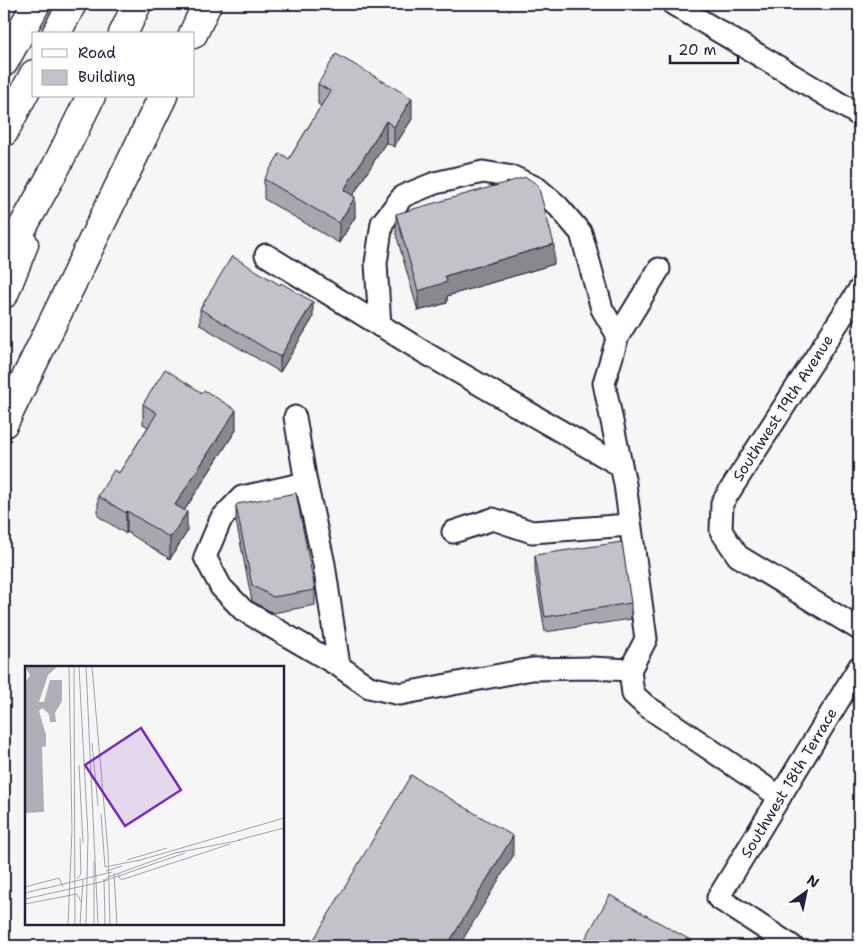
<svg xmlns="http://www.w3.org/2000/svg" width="863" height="950" font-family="'Shantell Sans',sans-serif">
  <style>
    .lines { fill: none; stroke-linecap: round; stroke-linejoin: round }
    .street-casing { stroke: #22223b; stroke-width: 25 }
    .highway-casing { stroke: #22223b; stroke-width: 31 }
    .street { stroke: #fff; stroke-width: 21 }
    .highway { stroke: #fff; stroke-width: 28 }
    .wall { fill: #a7a7ad; stroke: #22223b }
    .shaded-wall { fill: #88888d; stroke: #22223b }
    .building { fill: #c2c2c9; stroke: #22223b }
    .labels { text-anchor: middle; stroke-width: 4; stroke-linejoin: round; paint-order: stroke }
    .street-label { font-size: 15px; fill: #22223b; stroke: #fff }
    .inset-road { fill: none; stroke: #a1a1ac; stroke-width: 1 }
    .view { fill: #7b2cbf; fill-opacity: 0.15; stroke: #7b2cbf; stroke-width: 2.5 }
    .inset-edge { fill: none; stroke: #22223b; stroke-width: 2.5 }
  </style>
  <rect width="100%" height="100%" fill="#f6f6f7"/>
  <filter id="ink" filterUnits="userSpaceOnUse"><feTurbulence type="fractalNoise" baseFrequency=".02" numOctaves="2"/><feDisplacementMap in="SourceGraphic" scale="10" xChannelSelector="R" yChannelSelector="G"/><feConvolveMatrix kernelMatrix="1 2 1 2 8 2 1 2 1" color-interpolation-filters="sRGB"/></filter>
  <g filter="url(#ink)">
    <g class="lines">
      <g class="street-casing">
        <g id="street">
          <path d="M673,4L859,115"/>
          <path d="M266,255L427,354L621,466"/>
          <path d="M859,290L722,503L721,531L738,556L859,629"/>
          <path d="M380,326L376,263L382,223L403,196L435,183L483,172L513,177L537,188L557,205L581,233L602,309L618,336L604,383L625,484L646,639L630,670"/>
          <path d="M618,336L659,269"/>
          <path d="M295,417L306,483L324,564L339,666L369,687L400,694L532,669L591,668L630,670L633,694L645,705L780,797"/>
          <path d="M306,483L242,497L221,519L205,557L221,587L243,610L339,666"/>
          <path d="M453,532L493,519L532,532L630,525"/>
          <path d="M792,946L718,898L859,667"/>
        </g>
      </g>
      <g class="highway-casing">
        <g id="highway">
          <path d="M56,34L72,4"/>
          <path d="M123,34L137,4"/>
          <path d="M193,34L207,4"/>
          <path d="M4,62L36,4"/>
          <path d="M4,132L34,74"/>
          <path d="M4,261L56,167L91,96"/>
          <path d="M4,294L24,244"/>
          <path d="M4,423L163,96"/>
        </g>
      </g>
      <use href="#street" class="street"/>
      <use href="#highway" class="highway"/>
    </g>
    <g class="wall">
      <path d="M318,84L412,119L394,147L386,142L353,195L355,217L339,243L264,199V179L289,159L321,106L318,104Z"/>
      <path d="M396,214L554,264L447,296V303L418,311L396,234Z"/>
      <path d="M200,309L313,318L280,372L200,325Z"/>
      <path d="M143,404L236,430L184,511L187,532L170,559L127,532L126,534L98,516V496L119,473L148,427L143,424Z"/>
      <path d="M236,506L315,590V605L273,613L252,601L236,521Z"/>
      <path d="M535,555L631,603V619L545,632L535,571Z"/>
    </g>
    <g class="shaded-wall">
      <path d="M412,98V119L394,147V127Z"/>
      <path d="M386,121V142L344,210V190Z"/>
      <path d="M355,197V217L339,243V223Z"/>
      <path d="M554,244V264L447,296V303L418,311V291L445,276Z"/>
      <path d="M313,302V318L280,372V357Z"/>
      <path d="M236,410V430L175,525V505Z"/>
      <path d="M127,511V532L126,534V513Z"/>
      <path d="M187,512V532L170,559V538Z"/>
      <path d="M513,836V856L459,946H447Z"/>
    </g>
    <g class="building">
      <path d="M336,54L412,98L394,127L386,121L344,190L355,197L339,223L264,179L280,153L289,159L330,91L318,84Z"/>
      <path d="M526,177L538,185L554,244L445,276L447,282L418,291L396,214Z"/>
      <path d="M232,256L280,285L281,283L313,302L280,357L200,309Z"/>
      <path d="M165,369L202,393L204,390L236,410L175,505L187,512L170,538L127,511L126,513L98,496L114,470L119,473L157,413L143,404Z"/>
      <path d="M296,493L315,590L273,597L252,585L236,506L237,504Z"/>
      <path d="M622,542L631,603L545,617L535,555Z"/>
      <path d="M411,775L513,836L447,946H310Z"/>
      <path d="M610,895L701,946H581Z"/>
    </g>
  </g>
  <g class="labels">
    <g class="street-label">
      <text transform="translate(783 408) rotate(-57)" y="5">Southwest 19th Avenue</text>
      <text transform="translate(789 783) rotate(-59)" y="5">Southwest 18th Terrace</text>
    </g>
  </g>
  <g transform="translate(25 666)">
    <rect width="259" height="259" fill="#f6f6f7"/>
    <path d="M0,1H32L23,9L14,36H19L25,14H37V35L30,47L31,56H25L24,48L17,42L14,45L21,69V80L17,81L19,146L0,147V17L5,9Z" fill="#aeaeb7"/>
    <path class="inset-road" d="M49,1L50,258M54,1L63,170L61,258M61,1L73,258M67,1L83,185L85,258M67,77L73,140M54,99L58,177M76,148L80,201L115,194M213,174L259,162M102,194L142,182M69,195V258M112,195L259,152M81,205L97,200M89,207L92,258M93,208L95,213H99L205,178M52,213L56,208L55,172M79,213L80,258M79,216L83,211L150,187L216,174M0,221L34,212L38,221M18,223L87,206M0,227L20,222M0,233L76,216L160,187M0,238L52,228L56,236M43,258L47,164L44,1M55,258L58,214"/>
    <path class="view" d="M116,62L156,124L100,160L60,99Z"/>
    <rect width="259" height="259" class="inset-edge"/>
  </g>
  <rect width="863" height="950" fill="none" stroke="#fff" stroke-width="20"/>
  <rect x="10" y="10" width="843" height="930" fill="none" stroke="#22223b" stroke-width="2" filter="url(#ink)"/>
  <rect x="32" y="32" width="162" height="65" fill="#ffffff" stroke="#a7a7b1"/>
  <rect x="42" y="49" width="25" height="8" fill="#ffffff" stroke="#a7a7b1"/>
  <text x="78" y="58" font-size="15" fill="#22223b">Road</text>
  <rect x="42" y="70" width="25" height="15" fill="#c2c2c9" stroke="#a7a7b1"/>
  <text x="78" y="82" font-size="15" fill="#22223b">Building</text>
  <g transform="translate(806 892) rotate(33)" stroke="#ffffff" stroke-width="4" paint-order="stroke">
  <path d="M0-4L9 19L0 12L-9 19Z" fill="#22223b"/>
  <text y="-8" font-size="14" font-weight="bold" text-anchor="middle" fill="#22223b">N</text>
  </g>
  <path d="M670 55v8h68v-8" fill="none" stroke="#22223b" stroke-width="2.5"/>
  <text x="678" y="55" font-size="15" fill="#22223b" stroke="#ffffff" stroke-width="4" paint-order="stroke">20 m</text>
</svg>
